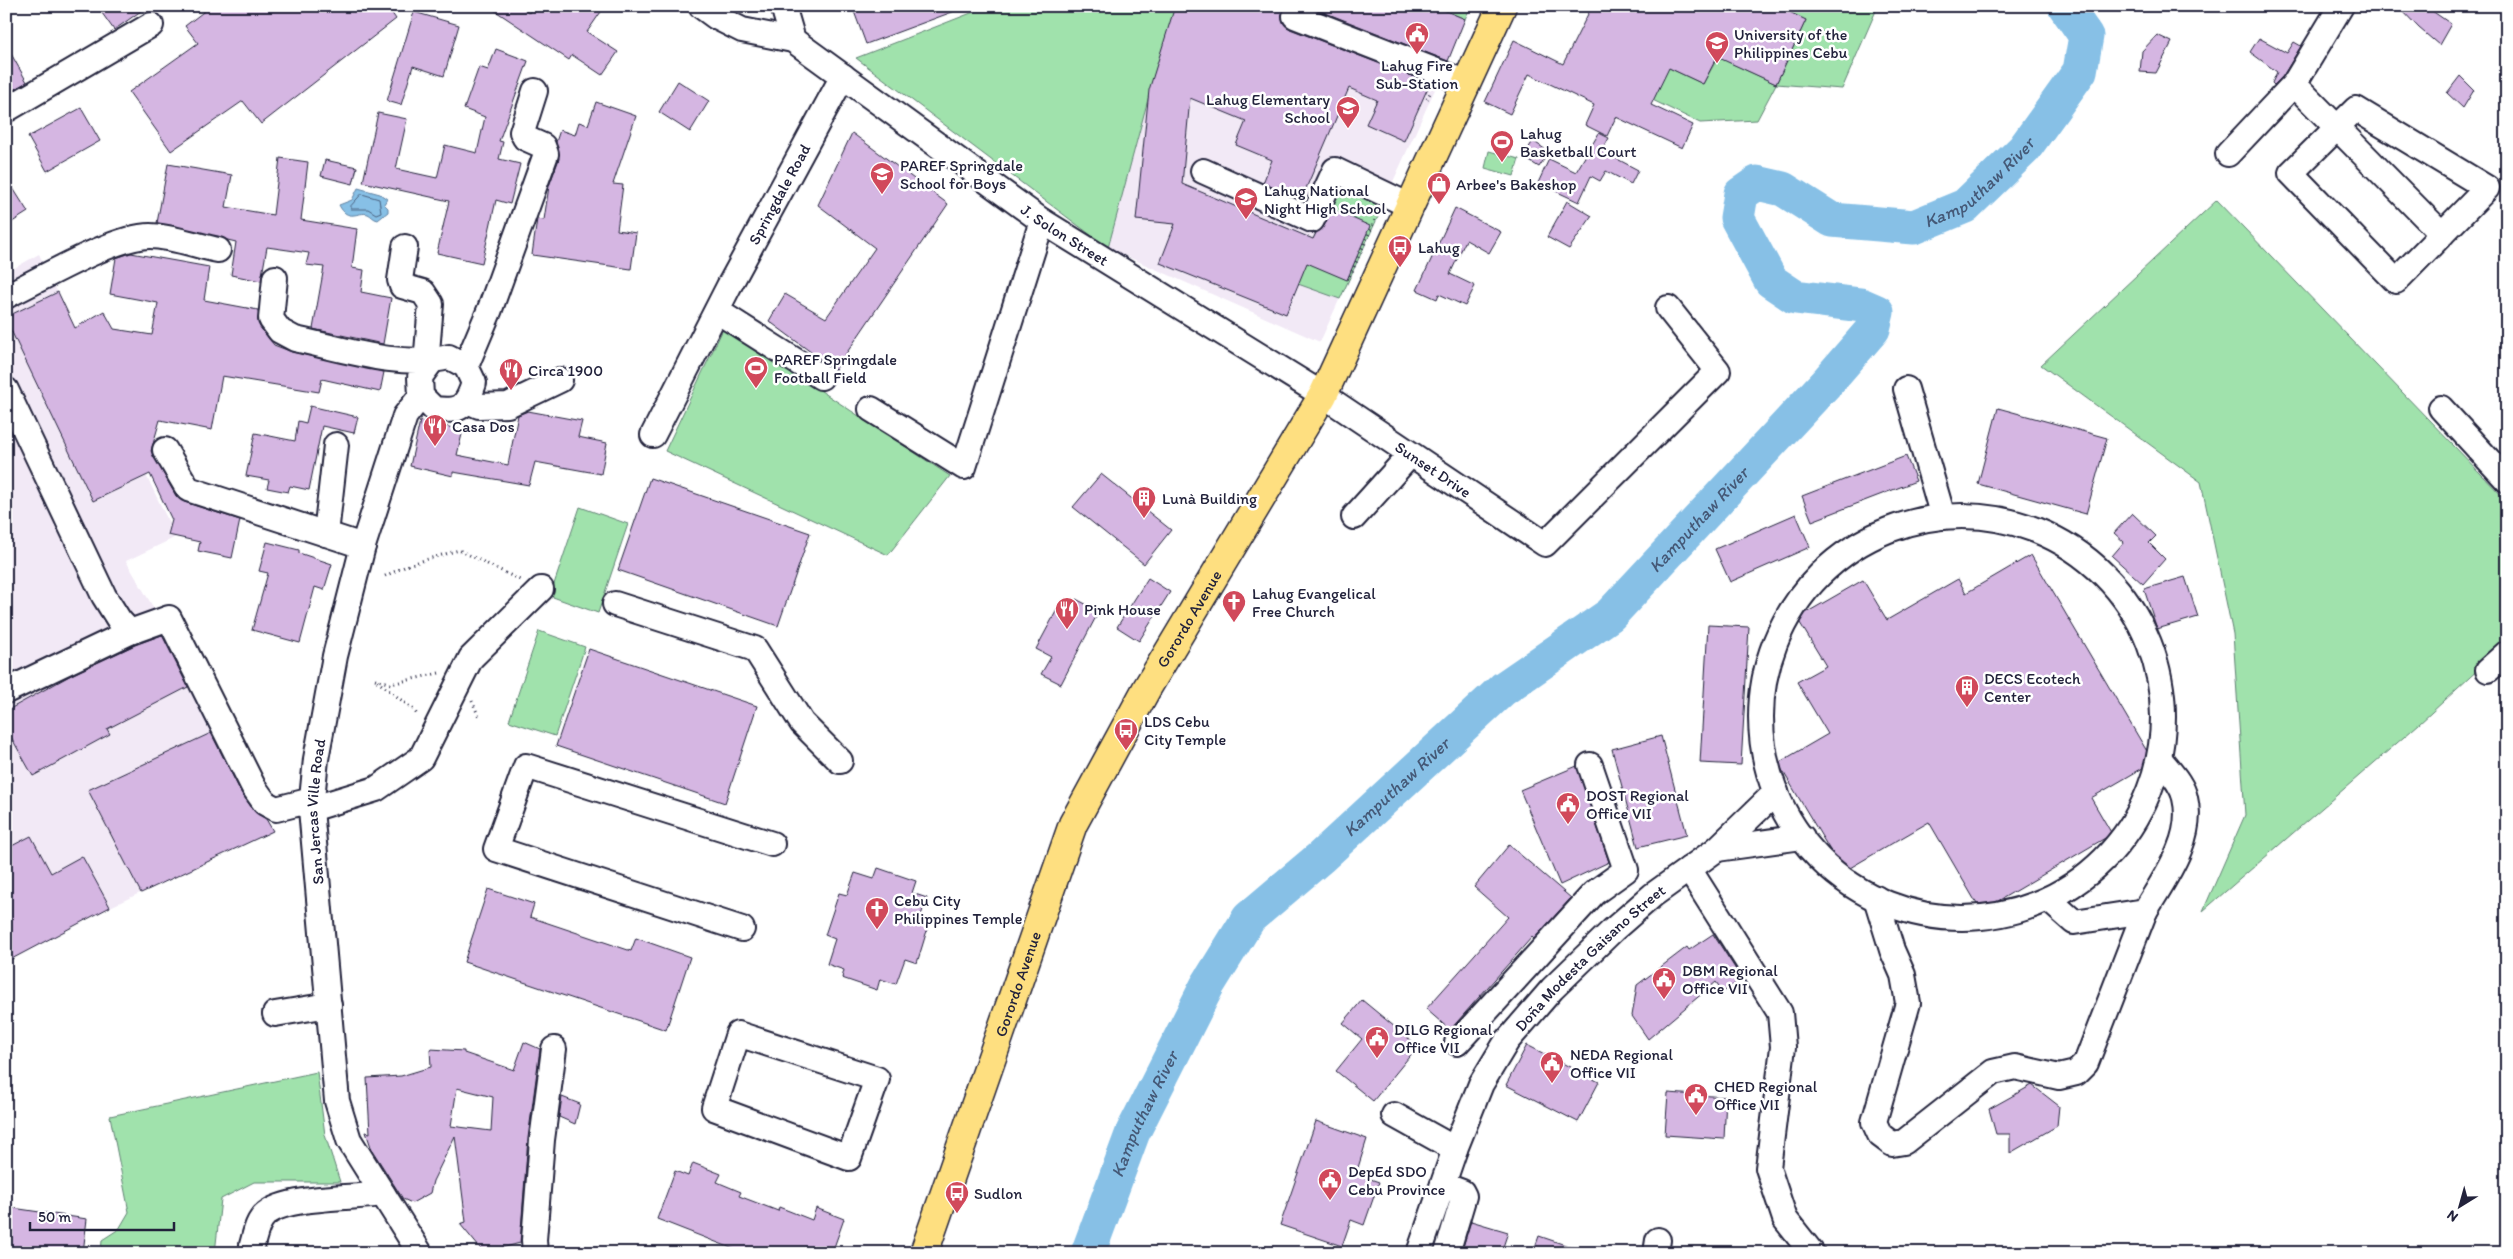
<svg xmlns="http://www.w3.org/2000/svg" width="2513" height="1259" font-family="Itim,sans-serif">
  <style>
    .built { fill: #f2e9f6 }
    .green { fill: #a0e2ac; stroke: #618274 }
    .water { fill: #87c0e6; stroke: #5f81a2 }
    .lines { fill: none; stroke-linecap: round; stroke-linejoin: round }
    .shore { stroke: #4a617f; stroke-width: 1 }
    .river { stroke: #87c0e6; stroke-width: 35 }
    .building { fill: #d5b6e2; stroke: #22223b; fill-rule: evenodd }
    .minor-casing { stroke: #22223b; stroke-width: 28 }
    .major-casing { stroke: #22223b; stroke-width: 31 }
    .path { stroke: #22223b; stroke-width: 3; stroke-dasharray: 1 4; stroke-linecap: butt }
    .minor { stroke: #fff; stroke-width: 24 }
    .major { stroke: #fedf80; stroke-width: 28 }
    .labels { text-anchor: middle; stroke-width: 5; stroke-linejoin: round; paint-order: stroke }
    .poi-label { font-size: 16px; fill: #22223b; stroke: #fff; text-anchor: start }
    .street-label { font-size: 16px; fill: #22223b; stroke: #fff }
    .water-label { font-size: 18px; font-style: italic; fill: #455977; stroke: #fff }
  </style>
  <rect width="100%" height="100%" fill="#fff"/>
  <filter id="ink" filterUnits="userSpaceOnUse"><feTurbulence type="fractalNoise" baseFrequency=".02" numOctaves="2"/><feDisplacementMap in="SourceGraphic" scale="10" xChannelSelector="R" yChannelSelector="G"/><feConvolveMatrix kernelMatrix="1 2 1 2 8 2 1 2 1" color-interpolation-filters="sRGB"/></filter>
  <g filter="url(#ink)">
    <g class="built">
      <path d="M1179,6H1402L1390,39L1447,63L1320,342L1108,248L1154,77Z"/>
      <path d="M39,254L176,537L126,561L163,624L217,730L273,831L110,907L6,962V273Z"/>
    </g>
    <g class="green">
      <path d="M989,6H1177L1154,77L1108,248L856,58Z"/>
      <path d="M1434,6H1471L1465,19Z"/>
      <path d="M1751,6H1878L1842,89L1776,84L1757,120L1700,123L1601,75L1669,68L1703,84L1718,57L1776,84L1806,20Z"/>
      <path d="M1489,151L1519,159L1514,176L1485,168Z"/>
      <path d="M1341,173L1389,193L1340,299L1298,284L1304,261Z"/>
      <path d="M2217,200L2507,501V643L2419,724L2203,911L2245,815L2233,634L2201,482L2041,365Z"/>
      <path d="M724,327L950,476L888,555L665,451Z"/>
      <path d="M580,507L628,524L598,613L550,596Z"/>
      <path d="M539,631L585,647L555,736L509,721Z"/>
      <path d="M317,1072L325,1135L340,1182H254L221,1199L215,1253H101L102,1240L119,1229L129,1212L110,1116Z"/>
    </g>
    <path class="water" d="M358,188L380,194L387,199L384,204L388,208V212L378,220C373,219 372,216 368,214C358,211 348,223 339,205L352,200Z"/>
    <g class="lines">
      <path class="shore" d="M362,194L379,199L381,212L376,214L368,209H351V206Z"/>
      <path class="river" id="s1" d="M1088,1253L1133,1132L1207,986L1249,918L1321,857L1503,689L1610,615L1828,381L1873,329L1877,312L1861,305L1795,297L1771,281L1737,218L1741,194L1757,183L1783,189L1832,220L1914,227L1965,206L2024,149L2080,71L2086,36L2065,6"/>
    </g>
    <g class="building">
      <path d="M97,6H148L114,30Z"/>
      <path d="M211,6H387L396,19L261,124L243,101L171,151L129,92L198,43L185,26Z"/>
      <path d="M488,6H519L529,13L533,6H605L587,32L618,52L602,75L572,55L569,60Z"/>
      <path d="M852,6H963V8L866,44Z"/>
      <path d="M1175,6H1286L1282,19L1290,29L1430,83L1404,141L1366,124L1377,100L1349,88L1301,200L1263,183L1272,160L1236,145L1246,121L1190,98L1182,184L1313,239L1316,233L1324,226L1332,209L1370,226L1347,280L1307,263L1286,314L1160,263L1175,224L1136,220L1149,90Z"/>
      <path d="M1308,6H1434L1465,19L1448,61Z"/>
      <path d="M1592,6H1777L1806,20L1776,84L1717,57L1703,84L1669,68L1651,105L1693,125L1682,148L1616,117L1607,136L1585,125L1594,105L1529,74L1510,114L1485,102L1514,40L1563,64Z"/>
      <path d="M2398,6H2425L2451,24L2439,45L2419,28Z"/>
      <path d="M414,12L459,25L444,76L413,66L401,105L387,101Z"/>
      <path d="M2157,35L2172,42L2156,73L2140,72L2142,51Z"/>
      <path d="M2259,38L2287,53L2294,42L2301,46L2283,76L2274,85L2272,83L2277,72L2250,52Z"/>
      <path d="M6,45L27,82L6,94Z"/>
      <path d="M496,49L528,61L499,141L503,142L499,159L520,164L510,204L496,200L482,263L437,253L449,201L363,182L378,113L407,119L396,169L437,178L445,145L477,153L485,117L464,109L479,67L488,70Z"/>
      <path d="M2460,76L2474,90L2463,108L2447,93Z"/>
      <path d="M678,81L709,101L690,132L659,112Z"/>
      <path d="M596,102L636,116L613,184L623,185L617,230L636,233L631,269L532,255L537,219L544,220L549,186L559,159L556,142L560,130L575,135L579,122L588,125Z"/>
      <path d="M81,108L100,141L47,171L28,137Z"/>
      <path d="M852,133L948,204L835,370L769,321L785,294L826,318L875,248L818,205Z"/>
      <path d="M1599,133L1609,138L1602,151L1638,170L1631,184L1606,171L1600,181L1591,176L1579,202L1538,183L1549,159L1576,172Z"/>
      <path d="M1533,141L1549,152L1539,167L1523,157Z"/>
      <path d="M280,158L308,162L301,220L357,229L352,268L364,270L361,292L391,298L383,344L313,329L324,267L306,265L309,253L267,247L261,281L231,275L236,242L157,223L168,164L232,175L226,207L273,215Z"/>
      <path d="M325,160L357,167L353,184L321,176Z"/>
      <path d="M6,177L28,212L6,226Z"/>
      <path d="M1567,201L1592,216L1569,249L1547,237Z"/>
      <path d="M1455,208L1501,232L1489,253L1466,240L1450,274L1475,286L1465,306L1439,294L1437,299L1417,290Z"/>
      <path d="M131,253L209,267L204,300L258,310L260,327L274,345L292,352L384,372L380,392L322,379L319,392L222,376L212,430L160,420L151,451L176,496L184,502L240,520L232,558L198,551L200,542L168,535L172,520L150,474L93,501L6,320V317L58,292L75,328L104,311L114,329L152,335L158,303L110,294L116,258Z"/>
      <path d="M310,406L358,417L354,433L322,426L309,490L290,486L288,492L267,488L269,480L246,476L255,433L295,441L298,421L306,423Z"/>
      <path d="M1998,408L2107,438L2086,514L1978,484Z"/>
      <path d="M528,411L582,421L578,437L607,443L601,474L535,462L529,485L453,472V476L410,466L420,421L463,430L457,455L508,465L518,415Z"/>
      <path d="M1906,456L1916,481L1812,521L1802,496Z"/>
      <path d="M1101,474L1171,530L1144,564L1073,507Z"/>
      <path d="M650,478L810,533L778,626L618,570Z"/>
      <path d="M2132,513L2156,536L2149,543L2165,559L2143,584L2112,556L2124,542L2114,533Z"/>
      <path d="M1796,514L1810,547L1730,582L1715,549Z"/>
      <path d="M267,542L299,550V553L332,564L324,590L315,587L300,643L252,630L268,573L259,571Z"/>
      <path d="M2031,555L2148,753V765L2091,798L2112,834L1981,911L1929,822L1843,872L1778,763L1828,734L1797,682L1826,666L1797,618L1863,580L1887,620L1958,579L1966,593Z"/>
      <path d="M2185,577L2198,617L2157,629L2144,589Z"/>
      <path d="M1148,578L1170,592L1139,641L1117,627Z"/>
      <path d="M1076,599L1099,611L1061,684L1041,674L1051,657L1036,649L1059,606L1070,612Z"/>
      <path d="M1708,625L1749,627L1741,765L1700,763Z"/>
      <path d="M162,635L188,687L107,729L110,734L33,776L6,728V711L73,674L135,645Z"/>
      <path d="M589,649L757,706L725,803L556,746Z"/>
      <path d="M211,733L242,794L254,811L266,819L273,831L141,893L88,790Z"/>
      <path d="M1661,736L1687,835L1638,847L1612,749Z"/>
      <path d="M1577,766L1609,862L1560,885L1520,790Z"/>
      <path d="M31,836L51,873L82,856L110,907L6,962V849Z"/>
      <path d="M1509,845L1571,898L1534,939L1532,937L1450,1030L1426,1009L1508,917L1474,887Z"/>
      <path d="M878,868L916,881L912,893L927,898L919,921L929,924L917,963L905,959L896,984L880,979L877,990L842,978L844,970L827,964L835,939L825,935L839,893L847,895L855,873L874,879Z"/>
      <path d="M488,889L534,904L530,917L631,951L636,938L690,957L666,1030L464,962Z"/>
      <path d="M1713,934L1742,979L1723,992L1716,982L1648,1039L1632,1016L1637,985L1687,947L1689,950Z"/>
      <path d="M1362,1000L1418,1046L1373,1101L1336,1071L1362,1039L1343,1023Z"/>
      <path d="M524,1042L540,1049L528,1138L520,1243L484,1253L460,1224L466,1222L455,1136L433,1181L430,1193L412,1203L403,1199L372,1150L366,1132L370,1133L367,1078L401,1076L431,1067L430,1049L464,1051V1053L514,1070ZM457,1088L493,1097L491,1131L451,1126Z"/>
      <path d="M1527,1045L1599,1082L1578,1122L1506,1085Z"/>
      <path d="M2032,1085L2059,1106L2057,1126L2010,1153V1134H1996L1989,1109Z"/>
      <path d="M1668,1093L1726,1097L1724,1139L1665,1135Z"/>
      <path d="M562,1097L580,1104L575,1124L559,1117Z"/>
      <path d="M1316,1121L1367,1139L1356,1174L1379,1182L1364,1225L1351,1220L1342,1246L1280,1225Z"/>
      <path d="M693,1163L721,1174L717,1182L741,1192L739,1196L778,1211L779,1207L812,1220L816,1208L844,1219L832,1253H744L657,1219L675,1171L688,1176Z"/>
      <path d="M6,1207L87,1219L83,1253H6Z"/>
      <path d="M1471,1221L1508,1232L1501,1253H1461Z"/>
      <path d="M1539,1236L1580,1250V1253H1533Z"/>
    </g>
    <g class="lines">
      <g class="minor-casing">
        <g id="minor">
          <path id="s2" d="M701,6L716,17L742,30L793,40L1042,221L1323,395L1545,544L1718,371L1668,308"/>
          <path d="M783,6L793,40"/>
          <path d="M1295,16L1467,83"/>
          <path d="M2294,84L2442,234"/>
          <path d="M2356,109L2487,188L2396,281L2291,173Z"/>
          <path d="M6,110L151,25"/>
          <path d="M2228,154L2294,84L2341,6"/>
          <path d="M1203,171L1312,220L1335,170L1410,206"/>
          <path d="M405,247L400,280L402,286L423,292L431,304L427,352L431,362"/>
          <path d="M275,278L271,319L280,331L295,339C343,349 401,369 449,357L466,366L474,383C466,408 460,412 434,409L421,396L420,377L431,362"/>
          <path d="M6,296C42,279 114,236 150,236C170,236 198,246 218,250"/>
          <path d="M717,311L821,377"/>
          <path d="M466,366L490,309L546,154L543,146L525,138L522,132L535,91"/>
          <path d="M1906,389L1943,517"/>
          <path d="M6,390L104,596L119,620L130,632"/>
          <path d="M468,401L479,406L508,405L560,380"/>
          <path d="M2441,408L2507,480"/>
          <path d="M871,409L964,467L1042,221"/>
          <path id="s3" d="M653,435L729,286L843,76"/>
          <path d="M165,450L188,489L363,546"/>
          <circle cx="1962" cy="717" r="201"/>
          <path d="M1354,517L1410,455"/>
          <path d="M326,534L336,445"/>
          <path d="M615,604L755,649L802,723L840,761"/>
          <path d="M2488,670L2507,653"/>
          <path d="M6,691L130,632L169,618L253,786L265,803L276,809L312,800"/>
          <path d="M311,809L376,789L421,758L471,658L541,589"/>
          <path d="M1717,849L1802,837"/>
          <path d="M1689,869L1780,1013L1783,1047L1768,1168L1785,1219L1812,1253"/>
          <path d="M1876,898L1892,950L1903,975L1908,1003L1874,1122L1880,1135L1892,1144L1904,1142L1993,1072L2015,1067L2059,1077L2076,1073L2086,1063L2145,911"/>
          <path d="M2048,899L2074,922L2145,911C2164,879 2195,838 2185,798C2182,783 2169,771 2160,759"/>
          <path d="M742,929L496,849L526,766L772,844"/>
          <path d="M275,1014L329,1005"/>
          <path d="M738,1034L877,1079L849,1158L714,1108Z"/>
          <path d="M1457,1043L1594,893L1626,870L1590,765"/>
          <path d="M1394,1115L1455,1149"/>
          <path d="M1443,1185L1462,1192L1464,1196L1447,1253"/>
          <path d="M252,1245C255,1235 257,1221 266,1214C287,1196 354,1198 383,1194"/>
          <path id="s4" d="M420,1253L349,1140L337,1101L311,809L316,759L335,656L363,546L405,416L421,396"/>
          <path d="M535,1253L534,1240L542,1140L554,1049"/>
          <path id="s5" d="M1419,1253L1455,1149L1481,1084L1507,1041L1552,989L1613,930L1653,895L1717,849L1776,792"/>
          <path d="M1656,1253L1658,1240"/>
        </g>
      </g>
      <g class="major-casing">
        <g id="major">
          <path id="s6" d="M924,1253L1073,824L1147,688L1323,395L1502,6"/>
        </g>
      </g>
      <g class="path">
        <path d="M1427,99L1431,91"/>
        <path d="M1350,276L1378,213"/>
        <path d="M385,576L411,564L459,550L520,580"/>
        <path d="M375,679L391,684L439,673"/>
        <path d="M377,681L414,710L418,716"/>
        <path d="M472,701L479,717"/>
      </g>
      <use href="#minor" class="minor"/>
      <use href="#major" class="major"/>
    </g>
  </g>
  <defs>
    <g id="civic-pin" transform="scale(1.25)"><path d="M0 17L-7.5 6A9.5 9.5 0 1 1 7.5 6Z" fill="#d1495b" stroke="#fff"/><path d="M-.6-6.5H3V-4.5H.6V-3L4-1V1h2V6H-6V1h2V-1L-.6-3ZM-1.2 2.5V6h2.4V2.5Z" fill="#fff"/></g>
    <g id="university-pin" transform="scale(1.25)"><path d="M0 17L-7.5 6A9.5 9.5 0 1 1 7.5 6Z" fill="#d1495b" stroke="#fff"/><path d="M0-5L7-2L0 1L-7-2ZM-4 1L0 2.5L4 1V4Q0 6-4 4Z" fill="#fff"/></g>
    <g id="school-pin" transform="scale(1.25)"><path d="M0 17L-7.5 6A9.5 9.5 0 1 1 7.5 6Z" fill="#d1495b" stroke="#fff"/><path d="M0-5L7-2L0 1L-7-2ZM-4 1L0 2.5L4 1V4Q0 6-4 4Z" fill="#fff"/></g>
    <g id="stadium-pin" transform="scale(1.25)"><path d="M0 17L-7.5 6A9.5 9.5 0 1 1 7.5 6Z" fill="#d1495b" stroke="#fff"/><path d="M0-5a6.5 5 0 1 0 0 10a6.5 5 0 1 0 0-10ZM-3.5-1.8h7v3.6h-7Z" fill="#fff"/></g>
    <g id="shop-pin" transform="scale(1.25)"><path d="M0 17L-7.5 6A9.5 9.5 0 1 1 7.5 6Z" fill="#d1495b" stroke="#fff"/><path d="M-5-2.5h2.3a2.7 3.5 0 0 1 5.4 0H5L5.5 6h-11ZM-1.5-2.5h3a1.5 2.3 0 0 0-3 0Z" fill="#fff"/></g>
    <g id="bus-pin" transform="scale(1.25)"><path d="M0 17L-7.5 6A9.5 9.5 0 1 1 7.5 6Z" fill="#d1495b" stroke="#fff"/><path d="M-5-6H5V4H4V6H2V4H-2V6H-4V4H-5ZM-3.5-4V0h7V-4ZM-3.5 1.2v1.5H-2V1.2ZM2 1.2v1.5H3.5V1.2Z" fill="#fff"/></g>
    <g id="restaurant-pin" transform="scale(1.25)"><path d="M0 17L-7.5 6A9.5 9.5 0 1 1 7.5 6Z" fill="#d1495b" stroke="#fff"/><path d="M-5-6h1v4h1v-4h1v4h1v-4h1v5L-1.5 .5V6h-2V.5L-5-1ZM5-6V6H3V1.5H1.5Q1.5-4 5-6Z" fill="#fff"/></g>
    <g id="building-pin" transform="scale(1.25)"><path d="M0 17L-7.5 6A9.5 9.5 0 1 1 7.5 6Z" fill="#d1495b" stroke="#fff"/><path d="M-4-6H4V6H1V3H-1V6H-4ZM-2.5-4.3h1.7v1.8h-1.7ZM.8-4.3h1.7v1.8H.8ZM-2.5-1h1.7V.8h-1.7ZM.8-1h1.7V.8H.8Z" fill="#fff"/></g>
    <g id="church-pin" transform="scale(1.25)"><path d="M0 17L-7.5 6A9.5 9.5 0 1 1 7.5 6Z" fill="#d1495b" stroke="#fff"/><path d="M-1.2-6h2.4v3.5h3.3v2.4h-3.3V6h-2.4V-.1h-3.3v-2.4h3.3Z" fill="#fff"/></g>
  </defs>
  <g fill-rule="evenodd">
    <use href="#civic-pin" x="1417" y="34"/>
    <use href="#university-pin" x="1717" y="43"/>
    <use href="#school-pin" x="1348" y="108"/>
    <use href="#stadium-pin" x="1502" y="142"/>
    <use href="#school-pin" x="882" y="174"/>
    <use href="#shop-pin" x="1439" y="184"/>
    <use href="#school-pin" x="1246" y="199"/>
    <use href="#bus-pin" x="1400" y="247"/>
    <use href="#stadium-pin" x="756" y="368"/>
    <use href="#restaurant-pin" x="511" y="370"/>
    <use href="#restaurant-pin" x="435" y="426"/>
    <use href="#building-pin" x="1144" y="498"/>
    <use href="#church-pin" x="1234" y="602"/>
    <use href="#restaurant-pin" x="1067" y="609"/>
    <use href="#building-pin" x="1967" y="687"/>
    <use href="#bus-pin" x="1126" y="730"/>
    <use href="#civic-pin" x="1568" y="804"/>
    <use href="#church-pin" x="877" y="909"/>
    <use href="#civic-pin" x="1664" y="979"/>
    <use href="#civic-pin" x="1377" y="1038"/>
    <use href="#civic-pin" x="1552" y="1063"/>
    <use href="#civic-pin" x="1696" y="1095"/>
    <use href="#civic-pin" x="1330" y="1180"/>
    <use href="#bus-pin" x="957" y="1193"/>
  </g>
  <g class="labels">
    <g class="poi-label">
      <text x="1734" y="40">University of the<tspan x="1734" dy="18">Philippines Cebu</tspan></text>
      <text x="1417" y="71" text-anchor="middle">Lahug Fire<tspan x="1417" dy="18">Sub-Station</tspan></text>
      <text x="1330" y="105" text-anchor="end">Lahug Elementary<tspan x="1330" dy="18">School</tspan></text>
      <text x="1520" y="139">Lahug<tspan x="1520" dy="18">Basketball Court</tspan></text>
      <text x="900" y="171">PAREF Springdale<tspan x="900" dy="18">School for Boys</tspan></text>
      <text x="1456" y="190">Arbee's Bakeshop</text>
      <text x="1264" y="196">Lahug National<tspan x="1264" dy="18">Night High School</tspan></text>
      <text x="1418" y="253">Lahug</text>
      <text x="774" y="365">PAREF Springdale<tspan x="774" dy="18">Football Field</tspan></text>
      <text x="528" y="376">Circa 1900</text>
      <text x="452" y="432">Casa Dos</text>
      <text x="1162" y="504">Lunà Building</text>
      <text x="1252" y="599">Lahug Evangelical<tspan x="1252" dy="18">Free Church</tspan></text>
      <text x="1084" y="615">Pink House</text>
      <text x="1984" y="684">DECS Ecotech<tspan x="1984" dy="18">Center</tspan></text>
      <text x="1144" y="727">LDS Cebu<tspan x="1144" dy="18">City Temple</tspan></text>
      <text x="1586" y="801">DOST Regional<tspan x="1586" dy="18">Office VII</tspan></text>
      <text x="894" y="906">Cebu City<tspan x="894" dy="18">Philippines Temple</tspan></text>
      <text x="1682" y="976">DBM Regional<tspan x="1682" dy="18">Office VII</tspan></text>
      <text x="1394" y="1035">DILG Regional<tspan x="1394" dy="18">Office VII</tspan></text>
      <text x="1570" y="1060">NEDA Regional<tspan x="1570" dy="18">Office VII</tspan></text>
      <text x="1714" y="1092">CHED Regional<tspan x="1714" dy="18">Office VII</tspan></text>
      <text x="1348" y="1177">DepEd SDO<tspan x="1348" dy="18">Cebu Province</tspan></text>
      <text x="974" y="1199">Sudlon</text>
    </g>
    <g class="street-label">
      <text dy="6" stroke="none"><textPath href="#s3" startOffset="272">Springdale Road</textPath></text>
      <text dy="6" stroke="none"><textPath href="#s2" startOffset="434">J. Solon Street</textPath></text>
      <text dy="6" stroke="none"><textPath href="#s2" startOffset="871">Sunset Drive</textPath></text>
      <text dy="6" stroke="none"><textPath href="#s6" startOffset="690">Gorordo Avenue</textPath></text>
      <text dy="6" stroke="none"><textPath href="#s4" startOffset="465">San Jercas Ville Road</textPath></text>
      <text dy="6" stroke="none"><textPath href="#s5" startOffset="348">Doña Modesta Gaisano Street</textPath></text>
      <text dy="6" stroke="none"><textPath href="#s6" startOffset="285">Gorordo Avenue</textPath></text>
    </g>
    <g class="water-label">
      <text dy="6" stroke="none"><textPath href="#s1" startOffset="1726">Kamputhaw River</textPath></text>
      <text dy="6" stroke="none"><textPath href="#s1" startOffset="975">Kamputhaw River</textPath></text>
      <text dy="6" stroke="none"><textPath href="#s1" startOffset="570">Kamputhaw River</textPath></text>
      <text dy="6" stroke="none"><textPath href="#s1" startOffset="150">Kamputhaw River</textPath></text>
    </g>
  </g>
  <rect width="2513" height="1259" fill="none" stroke="#fff" stroke-width="25"/>
  <rect x="12" y="12" width="2488" height="1234" fill="none" stroke="#22223b" stroke-width="2" filter="url(#ink)"/>
  <g transform="translate(2460 1206) rotate(217)" stroke="#ffffff" stroke-width="4" paint-order="stroke">
  <path d="M0-4L9 19L0 12L-9 19Z" fill="#22223b"/>
  <text y="-8" font-size="14" font-weight="bold" text-anchor="middle" fill="#22223b">N</text>
  </g>
  <path d="M30 1222v8h144v-8" fill="none" stroke="#22223b" stroke-width="2.5"/>
  <text x="38" y="1222" font-size="15" fill="#22223b" stroke="#ffffff" stroke-width="4" paint-order="stroke">50 m</text>
</svg>
